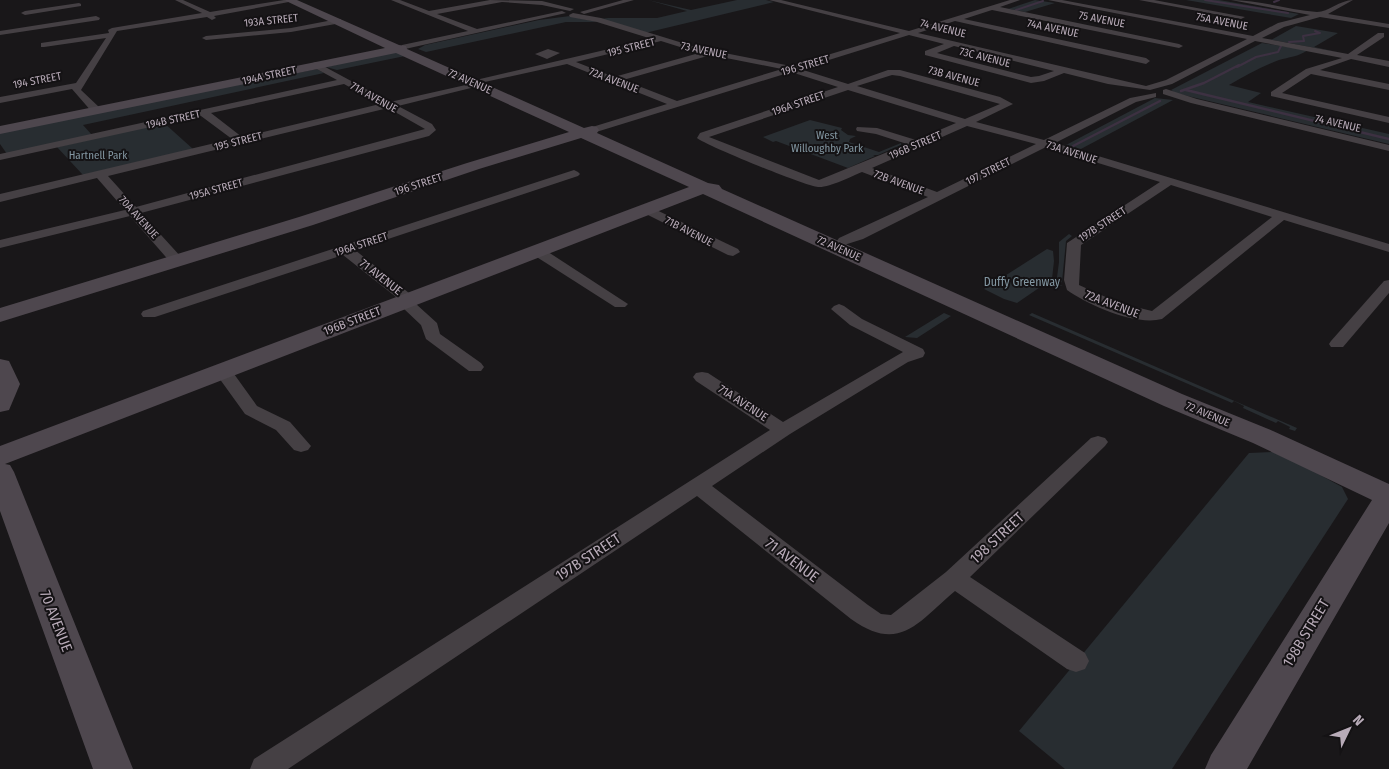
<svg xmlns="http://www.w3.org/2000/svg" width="1389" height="769" font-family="'Fira Sans Condensed',sans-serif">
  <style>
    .green { fill: #282d31 }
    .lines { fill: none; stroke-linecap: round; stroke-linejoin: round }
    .stream-far1 { stroke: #3d3142; stroke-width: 2 }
    .stream { stroke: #3d3142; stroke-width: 2.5 }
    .street { fill: #454044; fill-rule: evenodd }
    .secondary { fill: #4e474e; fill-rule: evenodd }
    .labels { text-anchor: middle; stroke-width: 4; stroke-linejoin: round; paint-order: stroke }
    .far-street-label { font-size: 11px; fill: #b8abb8; stroke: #141214 }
    .far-park-label { font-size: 11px; fill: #8397a2; stroke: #141214 }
    .street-label { font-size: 12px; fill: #b8abb8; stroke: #141214 }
    .park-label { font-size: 12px; fill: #8397a2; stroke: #141214 }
    .near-street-label { font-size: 15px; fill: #b8abb8; stroke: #141214 }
  </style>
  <rect width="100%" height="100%" fill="#191719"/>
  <g class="green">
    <path d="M648,0L691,10L737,0H766L774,2L645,33L600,19L608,18H657L687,11Z"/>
    <path d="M1035,0L1055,3L1025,12L1008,9Z"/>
    <path d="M1186,0H1219L1299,14L1291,18Z"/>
    <path d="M570,16L597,22H566L426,52L418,49L425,45L539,20Z"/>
    <path d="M1296,26L1338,33L1314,47L1342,53L1267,39L1271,40Z"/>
    <path d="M1262,43L1308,50C1298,57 1289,57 1279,60C1261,67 1245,76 1229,85L1261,93L1248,102L1389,134V144L1175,93L1171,90Z"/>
    <path d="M386,53H398L405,56L337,70L326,67Z"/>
    <path d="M317,69L324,73L83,125L92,135L7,154L0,144V132Z"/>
    <path d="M1155,98L1173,100L1079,150L1066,145Z"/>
    <path d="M810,120L842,128L841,130L848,135L856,136L850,139L849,142L879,152L901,143V145L878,155H873L875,156L848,168L776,141L773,142L763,137Z"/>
    <path d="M164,123L193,149L83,175L57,147Z"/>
    <path d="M1069,234L1072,236L1066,241L1062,282L1058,284L1063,286L1056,285L1059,262V242Z"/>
    <path d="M1047,249L1053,251L1054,261L1052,279L1017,303L1004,299L984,289Z"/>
    <path d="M944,313L951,316L917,338L905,337Z"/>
    <path d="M1032,313L1297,428L1295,431L1289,429L1290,427L1278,421L1276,423L1243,408L1244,406L1234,401L1232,403L1029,315Z"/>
    <path d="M1273,452L1311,470L1342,487L1348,499L1172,769H1065L1019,731L1249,453Z"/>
  </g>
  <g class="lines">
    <g class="stream-far1">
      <path d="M1205,0L1288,13"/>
      <path d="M1274,2L1279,0"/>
      <path d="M1016,10L1043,1"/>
      <path d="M1289,42L1304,41L1303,36L1320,33L1315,31"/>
      <path d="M1237,67L1256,57L1278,52L1281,46"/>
    </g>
    <g class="stream">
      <path d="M1186,90L1389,139"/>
      <path d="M1181,91L1204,83L1239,65"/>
      <path d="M1073,146L1160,101"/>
    </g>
    <g class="street">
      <path d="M175,0H183L210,12L284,0L294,1L214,16L216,18L212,20L207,17L117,31L81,90L100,108V112H92L72,89L0,103V97L76,83L106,38L44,47H41V43L109,33L108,30L112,28L202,13Z"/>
      <path d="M391,0H400L429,11L490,0L542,1L574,9L570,11L542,5L502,2L437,14L477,29L562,11L566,13L405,49L401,47L402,45L468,31Z"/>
      <path d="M623,0H634L584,14L580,12Z"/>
      <path d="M769,0H781L909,31L1010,0H1020L1000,7L1179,44L1183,46L1179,48L992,10L964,19L1146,58L1150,61L1146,64L955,21L918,33L1146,86L1166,80L1247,39L1048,0H1062L1253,36L1278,23L1310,15L1231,0C1260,0 1288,10 1317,12C1328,12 1340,0 1353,0L1328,14L1389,24V28L1320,17L1284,27L1262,38L1348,54L1378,33H1384V37L1357,55L1389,61V67L1351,59L1320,70L1389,84V90L1311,74L1282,93L1389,117V123L1271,96V92L1306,69L1342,58L1255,41L1172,84L1150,90L1108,84L1064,73L1044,81L1031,83L925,55V51L944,44L909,35L800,69L848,84L888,70H900L1000,97L1013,104L976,122L1044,140L1130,98L1156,93V97L1136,102L1055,143L1389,244V252L1284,220L1162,319C1135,326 1088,305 1067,290L1064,280L1067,243L1160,182L1046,147L863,239L844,245L837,241L839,238L928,197L862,172C852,176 829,188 818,187C807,187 703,144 697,138L700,133L838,87L791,72L593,133L588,130L589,128L667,104L567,64L480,83L479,86L398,106L432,124L436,130L429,136L141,213L182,258L184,261L182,264H172L130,216L0,248V240L125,210L97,178L0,202V194L232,139L201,116L0,160V154L337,80L313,67V63L316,62L390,102L479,82L480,79L652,39L597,22L570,17L569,15L573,13L601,18L699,48L791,66L900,33ZM661,41L699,53L614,77L576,62ZM954,46L1054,71L1039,76L1031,77L937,53ZM711,55L782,69L677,101L623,80ZM892,75L900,76L1000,104L965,119L857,86ZM344,84L380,104L242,137L211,113ZM848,90L956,123L916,140L877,128L857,127L856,129L857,131L876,134L907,144L819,180L709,137ZM388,108L425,129L136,207L108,176ZM967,126L1036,144L937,192L872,168ZM1171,185L1272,217L1152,311L1119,303L1079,285L1081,245Z"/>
      <path d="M1139,0H1154L1245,17L1241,19Z"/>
      <path d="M79,3L81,4V6L25,15L21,13L25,11Z"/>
      <path d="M96,16L100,18L99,20L0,35V31Z"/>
      <path d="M338,19H341V23L291,32L206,40L202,38L206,36L291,28Z"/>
      <path d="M548,49L560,53L547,59L535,54Z"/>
      <path d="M1166,89L1197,99L1389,145V151L1191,103L1163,94V90Z"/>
      <path d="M574,170L578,172L580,174L578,176L355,250L414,297L416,304L437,323L440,334L481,363L484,367L481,371H469L426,339L421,325L403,308L400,305L401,301L343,255L155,317H143L141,314L143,311Z"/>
      <path d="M646,205L738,249L740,252L733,256L728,255L642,212L640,209Z"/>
      <path d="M537,247L542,248L628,304L625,307H615L532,254L530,251Z"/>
      <path d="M1389,280V293L1343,347H1331L1329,344L1331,341L1384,281Z"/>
      <path d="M839,304L844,306L862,319L923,349L925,353L923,357L908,362L790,434L712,486L868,605L881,614L891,615L946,572L1091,438L1098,436L1105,438L1108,442L1105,446L970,577L1085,653L1089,661L1085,669L1076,672L1067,669L955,591C918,622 900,654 851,619L697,496L288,769H250L254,759L770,430L696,381L693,377L696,373L702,372L708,373L783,422L903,352L850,325L831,309L834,306Z"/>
      <path d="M223,366L229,367L257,406L290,422L311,446L308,450L301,452L294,450L276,430L245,414L214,371L217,367Z"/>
    </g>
    <g class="secondary">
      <path d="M284,0H297L399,45L406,46L407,49L584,128L592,126L597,127L599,130L597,133L708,183L719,185L722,189L1182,394L1273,431L1389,484V523L1247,769H1205L1211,755L1372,500L1253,443L1164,406L703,194L5,464L10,465L14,472L133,769H93L0,511V446L689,187L581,138L479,169L313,225L0,322V308L299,217L467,163L569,132L396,53L0,134V126L385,48Z"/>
      <path d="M0,359L9,361L20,384L9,410L0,412Z"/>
    </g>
  </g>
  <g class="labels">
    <g class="far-street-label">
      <text transform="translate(1102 19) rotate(11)" y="4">75 AVENUE</text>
      <text transform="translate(271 20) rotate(-6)" y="4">193A STREET</text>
      <text transform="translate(1222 21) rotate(11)" y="4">75A AVENUE</text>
      <text transform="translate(943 28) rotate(14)" y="4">74 AVENUE</text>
      <text transform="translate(1053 28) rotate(12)" y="4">74A AVENUE</text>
      <text transform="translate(631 47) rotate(-14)" y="4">195 STREET</text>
      <text transform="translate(704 50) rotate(12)" y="4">73 AVENUE</text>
      <text transform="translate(985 57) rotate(14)" y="4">73C AVENUE</text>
      <text transform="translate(805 65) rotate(-16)" y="4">196 STREET</text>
      <text transform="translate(269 75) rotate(-12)" y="4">194A STREET</text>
      <text transform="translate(954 76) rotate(15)" y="4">73B AVENUE</text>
      <text transform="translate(37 80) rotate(-11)" y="4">194 STREET</text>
      <text transform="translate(614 80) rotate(21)" y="4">72A AVENUE</text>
      <text transform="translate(470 81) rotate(24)" y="4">72 AVENUE</text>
      <text transform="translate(374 97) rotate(29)" y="4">71A AVENUE</text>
      <text transform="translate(798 103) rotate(-19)" y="4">196A STREET</text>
      <text transform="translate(173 119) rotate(-12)" y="4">194B STREET</text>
      <text transform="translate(1338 123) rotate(13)" y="4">74 AVENUE</text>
      <text transform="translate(238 141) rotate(-14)" y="4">195 STREET</text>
      <text transform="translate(915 145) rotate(-23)" y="4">196B STREET</text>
      <text transform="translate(1072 152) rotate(18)" y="4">73A AVENUE</text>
      <text transform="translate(988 171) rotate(-26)" y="4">197 STREET</text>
      <text transform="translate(899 182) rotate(20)" y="4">72B AVENUE</text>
      <text transform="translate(418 184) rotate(-18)" y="4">196 STREET</text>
      <text transform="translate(216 189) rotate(-15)" y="4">195A STREET</text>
      <text transform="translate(139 217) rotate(48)" y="4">70A AVENUE</text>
      <text transform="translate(1102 224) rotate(-33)" y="4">197B STREET</text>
      <text transform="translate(689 231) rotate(27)" y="4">71B AVENUE</text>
      <text transform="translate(361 244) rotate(-18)" y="4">196A STREET</text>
      <text transform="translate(839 248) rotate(24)" y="4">72 AVENUE</text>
      <text transform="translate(1208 414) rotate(23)" y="4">72 AVENUE</text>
    </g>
    <g class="far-park-label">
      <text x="827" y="139">West<tspan x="827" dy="13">Willoughby Park</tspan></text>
      <text x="98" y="159">Hartnell Park</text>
    </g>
    <g class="street-label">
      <text transform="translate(381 277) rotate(38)" y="4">71 AVENUE</text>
      <text transform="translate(1112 304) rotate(21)" y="4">72A AVENUE</text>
      <text transform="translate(352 321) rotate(-21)" y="4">196B STREET</text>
      <text transform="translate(743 403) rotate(33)" y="4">71A AVENUE</text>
    </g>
    <g class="park-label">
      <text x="1022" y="286">Duffy Greenway</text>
    </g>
    <g class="near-street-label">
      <text transform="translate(997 538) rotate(-43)" y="5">198 STREET</text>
      <text transform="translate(588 557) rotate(-33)" y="5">197B STREET</text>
      <text transform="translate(792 560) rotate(37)" y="5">71 AVENUE</text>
      <text transform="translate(56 621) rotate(69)" y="5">70 AVENUE</text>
      <text transform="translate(1306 633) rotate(-59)" y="5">198B STREET</text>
    </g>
  </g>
  <g transform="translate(1349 729) rotate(47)" stroke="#141214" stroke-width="4" paint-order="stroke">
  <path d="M0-4L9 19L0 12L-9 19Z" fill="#b8abb8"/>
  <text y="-8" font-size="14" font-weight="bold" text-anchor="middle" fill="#b8abb8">N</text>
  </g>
</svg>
